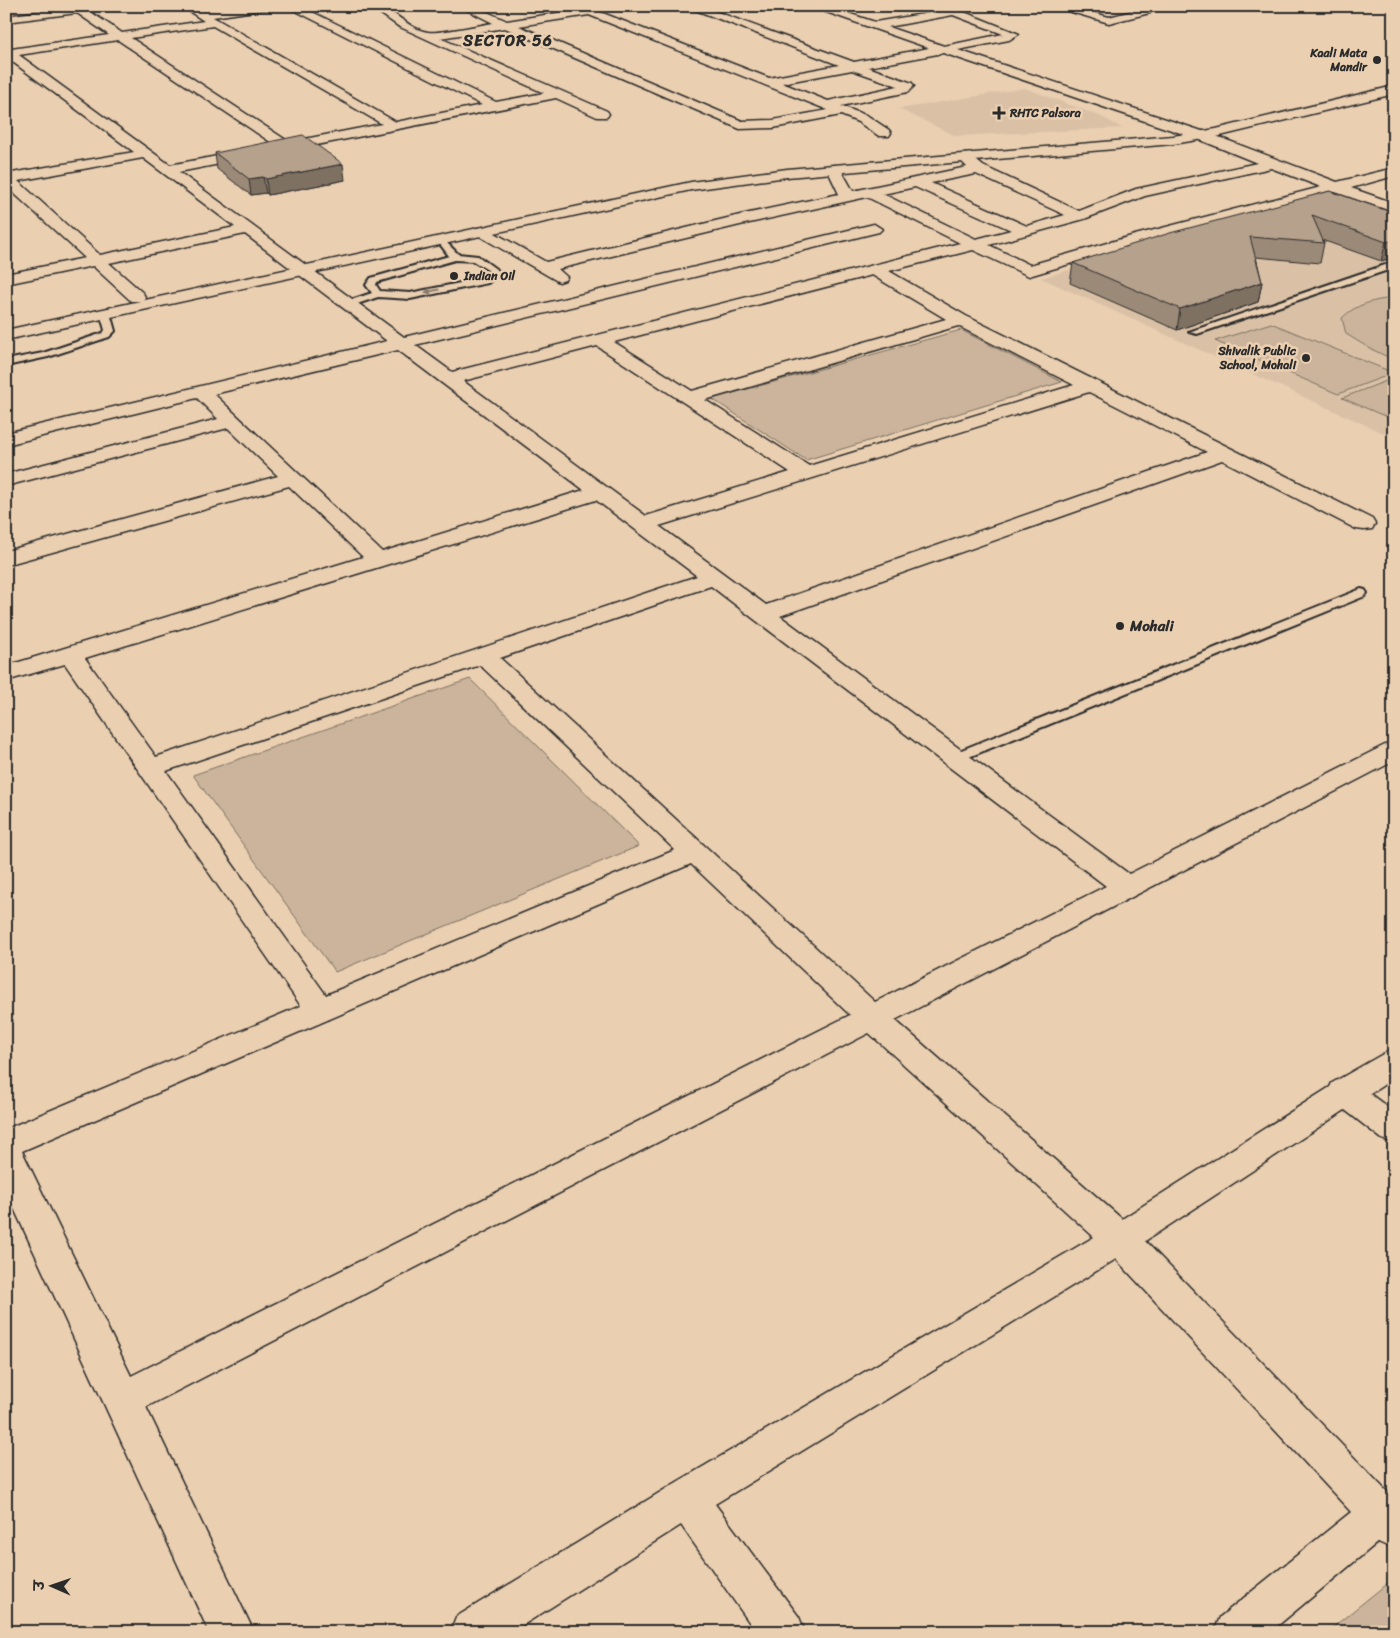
<svg xmlns="http://www.w3.org/2000/svg" width="1400" height="1638" font-family="Sriracha,'Playpen Sans Deva',sans-serif">
  <style>
    .built { fill: #dac1a6 }
    .green { fill: #cbb49b; stroke: #7b7063 }
    .lines { fill: none; stroke-linecap: round; stroke-linejoin: round }
    .lane-casing { stroke: #2b2b2b; stroke-width: 4 }
    .street-casing { stroke: #2b2b2b; stroke-width: 3 }
    .secondary-casing { stroke: #2b2b2b; stroke-width: 3 }
    .lane { fill: #eacfb1; fill-rule: evenodd }
    .street { fill: #eacfb1; fill-rule: evenodd }
    .secondary { fill: #eacfb1; fill-rule: evenodd }
    .wall { fill: #9c8a78; stroke: #2b2b2b }
    .shaded-wall { fill: #7f7162; stroke: #2b2b2b }
    .building { fill: #b5a18c; stroke: #2b2b2b }
    .oneway { fill: #8a7d6e }
    .poi-dot { fill: #2b2b2b; stroke: #eacfb1; stroke-width: 2 }
    .labels { text-anchor: middle; stroke-width: 5; stroke-linejoin: round; paint-order: stroke }
    .far-poi-label { font-size: 12px; font-weight: bold; fill: #2b2b2b; stroke: #eacfb1; text-anchor: end }
    .poi-label { font-size: 15px; font-weight: bold; fill: #2b2b2b; stroke: #eacfb1; text-anchor: start }
    .far-district-label { font-size: 16px; font-weight: bold; letter-spacing: 1px; fill: #2b2b2b; stroke: #eacfb1 }
  </style>
  <rect width="100%" height="100%" fill="#eacfb1"/>
  <filter id="ink" filterUnits="userSpaceOnUse"><feTurbulence type="fractalNoise" baseFrequency=".02" numOctaves="2"/><feDisplacementMap in="SourceGraphic" scale="10" xChannelSelector="R" yChannelSelector="G"/><feConvolveMatrix kernelMatrix="1 2 1 2 8 2 1 2 1" color-interpolation-filters="sRGB"/></filter>
  <g filter="url(#ink)">
    <g class="built">
      <path d="M1025,88L1102,117L1122,128L956,136L899,109Z"/>
      <path d="M1338,192L1394,212V438L1041,278Z"/>
    </g>
    <g class="green">
      <path d="M1394,298V360L1369,348L1346,334L1342,318C1356,304 1374,300 1394,298Z"/>
      <path d="M1271,323L1394,373L1338,394L1215,341Z"/>
      <path d="M961,330L1062,382L806,460L712,399Z"/>
      <path d="M1394,378V420L1342,398Z"/>
      <path d="M470,679L639,846L335,972L193,775Z"/>
      <path d="M1389,1582L1394,1588V1632H1327Z"/>
    </g>
    <g class="lines">
      <g class="lane-casing">
        <g id="lane">
          <path d="M441,237L458,254L478,256L500,272L488,283L410,299L378,297L351,306H345V302L372,293L366,285L371,278L449,256L437,240ZM455,260L473,261L491,272L485,278L410,293L380,291L376,285L377,282Z"/>
          <path d="M1394,262V268L1197,334L1189,332Z"/>
          <path d="M105,310L110,313L115,331L109,337L48,357L6,366V360L43,353L103,333L105,330L100,313Z"/>
          <path d="M1361,589L1365,590L1367,593L1365,596L959,761H949L947,758L949,755Z"/>
        </g>
      </g>
      <g class="street-casing">
        <g id="street">
          <path d="M77,6H101L100,9L89,11L122,33L204,21L181,6H194L203,11L241,6H273L268,9L213,17L396,122L482,105L286,6H300L496,102L544,93L398,26L370,6C394,6 406,29 428,32C439,34 480,25 493,23L459,6H474L507,21L576,10L570,6L595,8L599,9L600,12L769,78L839,65L685,6H701L854,62L929,48L809,6H826L875,22L941,11L933,6H949L1019,34L1009,40L958,50L1208,133L1337,182L1394,168V176L1351,188L1394,203V212L1335,192L1147,241L1029,276L973,250L889,271L966,316L1372,519L1375,524L1372,529L1364,530L1356,529L1222,460L780,616L1129,874L1385,745L1394,743V761L895,1020L1122,1219L1330,1087L1332,1083L1383,1054L1394,1050V1078L1370,1094L1394,1112V1143L1382,1139L1345,1110L1145,1241L1394,1499V1549L1378,1542L1270,1632H1214L1220,1617L1351,1512L1116,1259L715,1504L799,1617L805,1632H756L681,1525L512,1632H450L456,1617L672,1485L1094,1237L869,1033L146,1407L254,1632H209L6,1191V1129L301,1006L65,664L6,681V666L363,557L289,486L6,565V551L278,476L228,428L6,486V474L218,419L197,398L6,445V433L387,341L245,234L109,263L143,293L145,297L143,301H131L93,266L6,284V274L85,258L6,186V174L134,152L6,57V48L11,49L109,35L77,13L6,22V16ZM589,15L828,110L773,120L742,121L519,26ZM953,15L1003,34L944,46L888,27ZM213,26L382,124L289,142L131,38ZM505,28L740,129L773,128L841,115L858,122L879,136H889L891,133L889,130L868,116L841,106L908,92L914,86L912,83L868,67L943,53L1198,139L1257,163L1136,189L1079,211L983,166L970,155L965,154L958,158L967,167L853,191L839,166L834,165L827,169L839,194L740,215L546,262L486,228H476L473,231L476,234L559,282L565,280L567,277L558,269L740,225L867,197L960,243L452,372L415,345L879,232L882,229L874,224L404,337L179,172L556,98L597,117H607L609,114L607,111L440,38ZM118,40L275,145L170,165L19,55ZM852,70L898,86L828,101L782,83ZM143,158L235,227L100,255L18,181ZM1271,168L1321,187L1135,235L1030,265L989,245L1084,219L1145,196ZM976,174L1065,215L1027,226L931,183ZM915,187L1011,230L976,239L883,194ZM872,275L946,319L692,391L614,342ZM958,326L1074,385L809,466L705,400ZM597,346L790,472L646,516L463,381ZM398,350L584,490L382,552L214,394ZM1089,392L1207,452L766,605L659,526ZM596,500L697,576L156,757L85,658ZM711,586L754,619L1106,886L875,1002L500,658ZM480,665L675,850L326,995L166,771ZM691,864L850,1015L131,1376L22,1151Z"/>
          <path d="M1051,6H1069L1109,17L1140,9L1139,6H1150L1152,11L1150,13L1109,23Z"/>
        </g>
      </g>
      <g class="secondary-casing">
        <path id="secondary" d="M1394,86V94L1216,137L1173,144L787,177L691,190L6,340V330L691,182L787,169L1173,136L1216,129Z"/>
      </g>
      <use href="#lane" class="lane"/>
      <use href="#street" class="street"/>
      <use href="#secondary" class="secondary"/>
    </g>
    <g class="wall">
      <path d="M215,153L345,180L268,195L266,193L251,195L217,169Z"/>
      <path d="M1330,191L1394,213V257L1381,261L1322,240L1324,243L1320,263L1256,257L1262,282L1258,302L1177,330L1070,283L1073,263Z"/>
    </g>
    <g class="shaded-wall">
      <path d="M343,164L345,180L268,195L266,179Z"/>
      <path d="M263,177L266,193L251,195L249,179Z"/>
      <path d="M1394,240V257L1381,261L1386,242Z"/>
      <path d="M1262,282L1258,302L1177,330L1180,309Z"/>
    </g>
    <g class="building">
      <path d="M303,135L343,164L266,179L263,177L249,179L215,153Z"/>
      <path d="M1330,191L1394,213V240L1386,242L1312,215L1324,243L1250,237L1262,282L1180,309L1073,263L1170,233Z"/>
    </g>
    <defs><path id="oneway-solid" d="M-6-.8H1V-3.2L6.5 0L1 3.2V.8H-6Z" transform="scale(1.25)"/></defs>
    <use class="oneway" href="#oneway-solid" transform="translate(432 291) rotate(169)"/>
  </g>
  <g class="poi-dot">
    <circle cx="1377" cy="60" r="5"/>
    <path d="M996.5 105.5h5v5h5v5h-5v5h-5v-5h-5v-5h5z"/>
    <circle cx="454" cy="276" r="5"/>
    <circle cx="1306" cy="358" r="5"/>
    <circle cx="1120" cy="626" r="5"/>
  </g>
  <g class="labels">
    <g class="far-poi-label">
      <text x="1367" y="57">Kaali Mata<tspan x="1367" dy="14">Mandir</tspan></text>
      <text x="1010" y="117" text-anchor="start">RHTC Palsora</text>
      <text x="464" y="280" text-anchor="start">Indian Oil</text>
      <text x="1296" y="355">Shivalik Public<tspan x="1296" dy="14">School, Mohali</tspan></text>
    </g>
    <g class="poi-label">
      <text x="1130" y="631">Mohali</text>
    </g>
    <g class="far-district-label">
      <text x="508" y="46">SECTOR 56</text>
    </g>
  </g>
  <rect width="1400" height="1638" fill="none" stroke="#eacfb1" stroke-width="25"/>
  <rect x="12" y="12" width="1375" height="1613" fill="none" stroke="#2b2b2b" stroke-width="2" filter="url(#ink)"/>
  <g transform="translate(52 1586) rotate(272)" stroke="#eacfb1" stroke-width="4" paint-order="stroke">
  <path d="M0-4L9 19L0 12L-9 19Z" fill="#2b2b2b"/>
  <text y="-8" font-size="14" font-weight="bold" text-anchor="middle" fill="#2b2b2b">उ</text>
  </g>
</svg>
